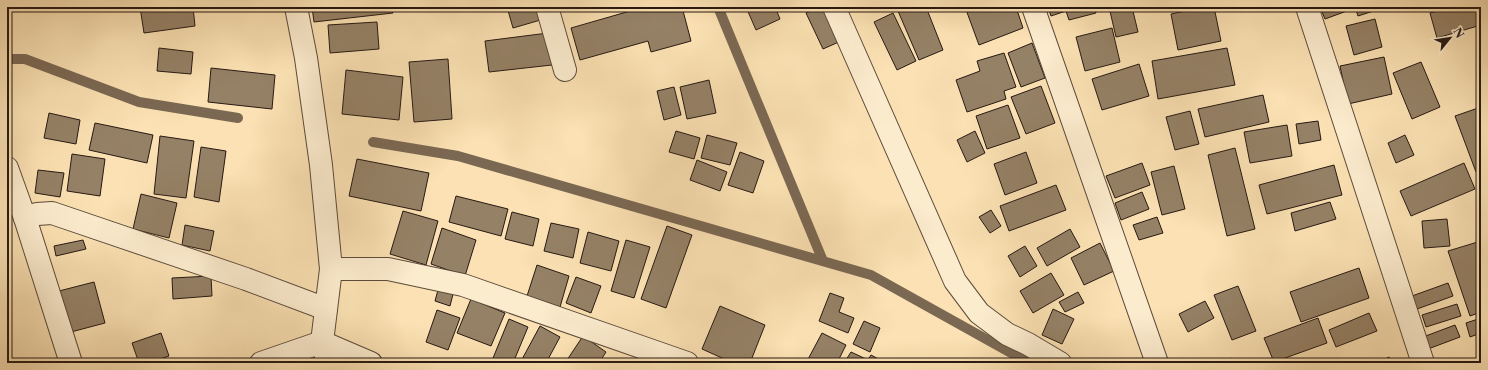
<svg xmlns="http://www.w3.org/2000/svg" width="1488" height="370" font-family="'Libre Caslon Text',serif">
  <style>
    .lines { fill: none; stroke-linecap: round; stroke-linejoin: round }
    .stream { stroke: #7b6853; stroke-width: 10 }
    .building { fill: #958166; stroke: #271913 }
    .minor-casing { stroke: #5c4b3b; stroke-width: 24 }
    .minor { stroke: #fcecce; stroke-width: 22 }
  </style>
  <rect width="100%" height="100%" fill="#fbe1b3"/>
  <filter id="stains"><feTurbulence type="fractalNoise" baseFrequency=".005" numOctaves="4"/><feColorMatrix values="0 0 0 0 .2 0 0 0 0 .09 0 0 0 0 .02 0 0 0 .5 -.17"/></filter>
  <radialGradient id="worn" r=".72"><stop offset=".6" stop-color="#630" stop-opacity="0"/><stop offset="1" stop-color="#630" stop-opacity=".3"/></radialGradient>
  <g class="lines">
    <g class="stream">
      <path d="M718,7L823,261"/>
      <path d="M7,59H25L139,102L238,118"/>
      <path d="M373,142L458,156L871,275L1029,363"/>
    </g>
  </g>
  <g class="building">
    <path d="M7,7H9L8,23H7Z"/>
    <path d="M140,7H193L195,26L144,33Z"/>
    <path d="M312,7H392L393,13L314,22Z"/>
    <path d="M507,7H541L544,19L513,28Z"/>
    <path d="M644,7H682L691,41L651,52L648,41L580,60L571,28Z"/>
    <path d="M746,7H775L780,19L756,30Z"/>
    <path d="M819,7H826L841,41L823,49L806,13Z"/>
    <path d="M908,7H926L943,50L919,60L898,11Z"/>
    <path d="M965,7H1016L1023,28L979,45Z"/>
    <path d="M1048,7H1094L1096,13L1069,20L1066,11L1051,16Z"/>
    <path d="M1109,7H1132L1138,32L1116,37Z"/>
    <path d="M1204,7H1214L1221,41L1178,50L1171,14Z"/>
    <path d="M1320,7H1355V8L1325,19Z"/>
    <path d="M1355,7H1386L1358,16Z"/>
    <path d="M1451,7H1481V25L1437,38L1430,13Z"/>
    <path d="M893,13L916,61L897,70L874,22Z"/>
    <path d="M1375,19L1382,47L1354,55L1346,26Z"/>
    <path d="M377,22L379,49L330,53L328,25Z"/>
    <path d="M1112,28L1120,62L1085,71L1076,37Z"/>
    <path d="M548,33L552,65L489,72L485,41Z"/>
    <path d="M1032,43L1045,78L1021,87L1008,53Z"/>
    <path d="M159,48L193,52L191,74L157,71Z"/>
    <path d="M1227,48L1235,85L1158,99L1152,61Z"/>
    <path d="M1004,53L1016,87L1004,91L1006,99L967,112L956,80L980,71L977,61Z"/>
    <path d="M1384,57L1392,94L1348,104L1340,66Z"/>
    <path d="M448,59L452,119L414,122L409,62Z"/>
    <path d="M1421,62L1440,107L1412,119L1393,73Z"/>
    <path d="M1139,64L1149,96L1102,110L1092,79Z"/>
    <path d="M211,68L275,75L272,109L208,102Z"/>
    <path d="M346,70L403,77L399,120L342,114Z"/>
    <path d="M709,80L716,113L687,119L680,87Z"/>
    <path d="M1041,86L1055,123L1026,134L1011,97Z"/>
    <path d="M674,87L681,115L664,120L657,91Z"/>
    <path d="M1263,95L1269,122L1205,137L1198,109Z"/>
    <path d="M1008,105L1020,138L987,149L976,116Z"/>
    <path d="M1481,107V170L1476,172L1455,116Z"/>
    <path d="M1190,111L1199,144L1175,150L1166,117Z"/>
    <path d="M49,113L80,120L76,144L44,138Z"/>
    <path d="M1318,121L1321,140L1299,144L1296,124Z"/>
    <path d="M95,123L153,135L147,163L89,150Z"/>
    <path d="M1287,125L1292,156L1250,163L1244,132Z"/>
    <path d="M676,131L700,138L694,159L669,152Z"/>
    <path d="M975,131L985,153L967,162L957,140Z"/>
    <path d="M707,135L737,143L730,165L701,158Z"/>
    <path d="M1405,135L1414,155L1396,163L1388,143Z"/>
    <path d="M160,136L194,141L186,198L154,194Z"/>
    <path d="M201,147L226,151L219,202L194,197Z"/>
    <path d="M1235,148L1255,229L1227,236L1208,155Z"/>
    <path d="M740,152L764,161L753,193L728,185Z"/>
    <path d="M1026,152L1037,183L1005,195L994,164Z"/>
    <path d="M72,154L105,159L100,196L67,191Z"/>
    <path d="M357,159L429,173L421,211L349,196Z"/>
    <path d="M697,160L727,172L720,191L690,180Z"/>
    <path d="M1142,163L1150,185L1115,198L1106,176Z"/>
    <path d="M1464,163L1475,189L1411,216L1400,191Z"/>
    <path d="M1334,165L1342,195L1267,214L1259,185Z"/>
    <path d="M1174,166L1185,209L1162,215L1151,172Z"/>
    <path d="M38,170L64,173L60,197L35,193Z"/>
    <path d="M1056,185L1066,210L1009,231L1000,206Z"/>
    <path d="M1142,192L1149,209L1121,220L1115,203Z"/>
    <path d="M141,194L177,203L169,238L133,229Z"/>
    <path d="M456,196L508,209L501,236L449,222Z"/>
    <path d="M1330,202L1336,219L1295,231L1291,213Z"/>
    <path d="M991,210L1001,226L990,233L979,217Z"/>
    <path d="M403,211L438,221L426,265L390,254Z"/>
    <path d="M512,212L539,219L533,246L505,239Z"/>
    <path d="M1157,217L1163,233L1139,240L1133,225Z"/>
    <path d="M1447,219L1450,246L1424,248L1422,221Z"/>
    <path d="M551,223L579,229L573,258L544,251Z"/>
    <path d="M185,225L214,231L210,251L182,245Z"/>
    <path d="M667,226L692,235L666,308L641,299Z"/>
    <path d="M442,228L476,240L465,276L431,264Z"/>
    <path d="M1070,229L1080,247L1047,266L1037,248Z"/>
    <path d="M588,232L619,241L611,271L580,263Z"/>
    <path d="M83,240L86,249L56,256L54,246Z"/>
    <path d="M626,240L650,247L634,298L611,291Z"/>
    <path d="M1481,241V312L1470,316L1448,251Z"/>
    <path d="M1100,243L1114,271L1084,285L1071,258Z"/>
    <path d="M1025,246L1037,266L1020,277L1008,256Z"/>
    <path d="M537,265L569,276L560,307L527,296Z"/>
    <path d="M1359,268L1369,298L1301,322L1290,292Z"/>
    <path d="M1051,273L1064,295L1033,313L1020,291Z"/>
    <path d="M211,276L212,296L173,299L172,278Z"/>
    <path d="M576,277L601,286L591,313L566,303Z"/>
    <path d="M94,282L105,323L71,332L59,291Z"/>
    <path d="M1448,283L1453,296L1417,309L1412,296Z"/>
    <path d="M1238,286L1256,331L1232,340L1214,295Z"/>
    <path d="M438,290L453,294L450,306L435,301Z"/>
    <path d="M1078,292L1084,303L1065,312L1059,302Z"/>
    <path d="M830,293L844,298L839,312L854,318L848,333L819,321Z"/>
    <path d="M471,299L505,313L491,346L457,333Z"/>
    <path d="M1205,301L1214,318L1188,332L1179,314Z"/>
    <path d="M1457,304L1461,316L1426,327L1422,315Z"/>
    <path d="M720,306L765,325L750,363H733L702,349Z"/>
    <path d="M1053,309L1074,319L1062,344L1042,335Z"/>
    <path d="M437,310L460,318L448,350L426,342Z"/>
    <path d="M1369,313L1377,331L1336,347L1329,330Z"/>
    <path d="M1318,318L1327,343L1274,362L1264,338Z"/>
    <path d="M1481,318V333L1470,337L1466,323Z"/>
    <path d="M509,319L528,327L513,363H491Z"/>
    <path d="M864,321L880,328L870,352L853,344Z"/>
    <path d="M1455,325L1460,337L1428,349L1423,337Z"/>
    <path d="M540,326L560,337L546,363H520Z"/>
    <path d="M161,333L169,356L148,363H139L132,343Z"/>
    <path d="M822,333L846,345L837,363H806Z"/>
    <path d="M583,336L606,352L599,363H565Z"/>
    <path d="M851,352L866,359L864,363H844Z"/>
    <path d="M871,355L886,363H866Z"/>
    <path d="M1389,357L1392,363H1378Z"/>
    <path d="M1232,358L1235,363H1223Z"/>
  </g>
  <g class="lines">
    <g class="minor-casing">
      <g id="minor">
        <path d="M296,7L306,58L321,165L331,269L322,342L328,363"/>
        <path d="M547,7L565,70"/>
        <path d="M834,7L955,281L979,313L1007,334L1028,344L1060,363"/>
        <path d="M1033,7L1157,363"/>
        <path d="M1307,7L1423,363"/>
        <path d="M7,168L25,218L71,363"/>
        <path d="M25,218L37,214L52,213L246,279L326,309"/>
        <path d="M331,269H388L463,285L687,363"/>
        <path d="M261,363L322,342L371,363"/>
      </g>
    </g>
    <use href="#minor" class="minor"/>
  </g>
  <rect width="1488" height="370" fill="none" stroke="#fbe1b3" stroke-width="24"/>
  <rect x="8" y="8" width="1472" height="354" fill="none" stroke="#271913" stroke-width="2"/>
  <rect x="12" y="12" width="1464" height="346" fill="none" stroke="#271913"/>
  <g transform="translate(1450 38) rotate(60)" stroke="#fcecce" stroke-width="3" paint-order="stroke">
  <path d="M0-3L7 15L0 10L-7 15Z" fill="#271913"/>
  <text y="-6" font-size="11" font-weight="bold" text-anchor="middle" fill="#271913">N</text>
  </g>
  <rect width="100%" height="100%" filter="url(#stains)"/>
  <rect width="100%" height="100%" fill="url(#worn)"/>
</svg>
